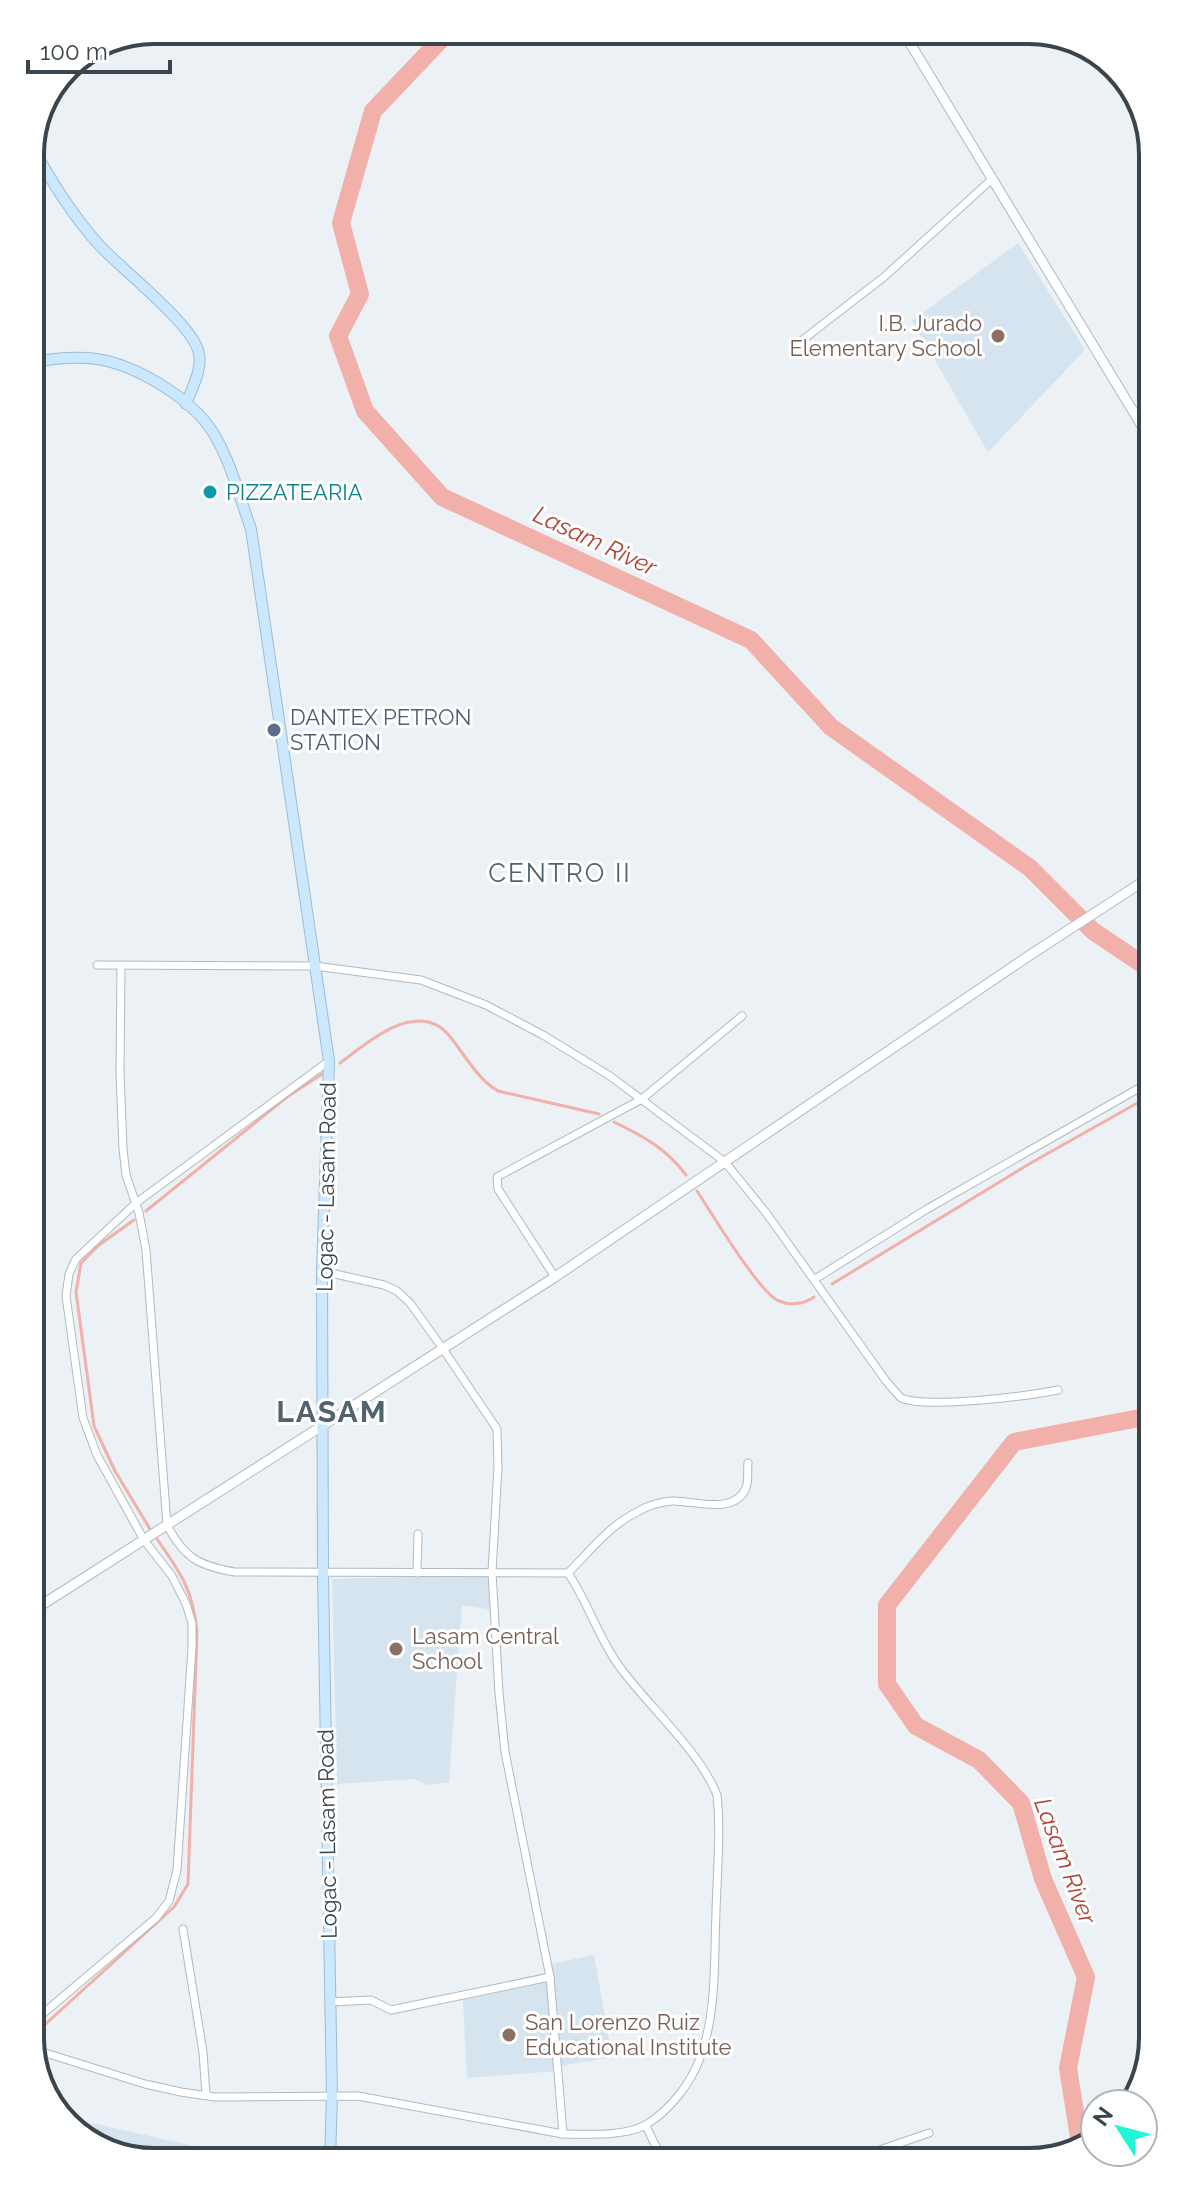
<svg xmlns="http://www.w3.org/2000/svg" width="1183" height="2192" font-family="Raleway,sans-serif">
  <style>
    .education { fill: #d5e4ee }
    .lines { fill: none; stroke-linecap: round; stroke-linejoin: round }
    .stream { stroke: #f1b0a9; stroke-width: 3 }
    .river { stroke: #f1b0a9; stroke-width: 18 }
    .minor-casing { stroke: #adbbc1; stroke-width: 9 }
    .tertiary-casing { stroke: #adbbc1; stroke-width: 11 }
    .secondary-casing { stroke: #9bbcd5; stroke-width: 12 }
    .minor { stroke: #fff; stroke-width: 7 }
    .tertiary { stroke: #fff; stroke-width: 9 }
    .secondary { stroke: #cce8fe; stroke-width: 10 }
    .education-dot { fill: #8d6e63; stroke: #fff; stroke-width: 3 }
    .culture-dot { fill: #0f9aa8; stroke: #fff; stroke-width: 3 }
    .service-dot { fill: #5c6f8a; stroke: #fff; stroke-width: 3 }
    .labels { text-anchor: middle; stroke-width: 6; stroke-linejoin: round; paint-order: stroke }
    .education-label { font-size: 22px; fill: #785e54; stroke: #fff; text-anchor: start }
    .culture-label { font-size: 22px; fill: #0d838f; stroke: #fff; text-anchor: start }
    .service-label { font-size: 22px; fill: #4e5e75; stroke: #fff; text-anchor: start }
    .street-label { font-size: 22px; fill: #39454a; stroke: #fff }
    .water-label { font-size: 24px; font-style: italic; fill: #b64031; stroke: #fff }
    .quarter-label { font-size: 26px; letter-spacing: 2px; fill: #50646d; stroke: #fff }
    .district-label { font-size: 30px; font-weight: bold; letter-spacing: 2px; fill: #50646d; stroke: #fff }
    .rim { fill: none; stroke: #39454a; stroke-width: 4 }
  </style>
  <rect width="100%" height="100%" fill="#ebf1f5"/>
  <g class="education">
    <path d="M1018,243L1085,350L988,452L912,321Z"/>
    <path d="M490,1575L492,1610L462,1605L449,1782L427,1785L414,1779L337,1784L332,1579Z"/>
    <path d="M594,1955L612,2057L560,2066L552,1964Z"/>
    <path d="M548,1982L557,2071L467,2078L463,2000Z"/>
    <path d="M65,2117L260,2161L146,2162L85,2141Z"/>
  </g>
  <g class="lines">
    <g class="stream">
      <path d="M340,1063C365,1045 407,1006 440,1027C448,1032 454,1042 460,1050C472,1066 481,1081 498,1091L599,1114"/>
      <path d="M614,1122C643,1136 667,1149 686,1175"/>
      <path d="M697,1191C711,1212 760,1294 779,1301C791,1306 804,1304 814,1297"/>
      <path d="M146,1211L287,1097L322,1074"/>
      <path d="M134,1220L99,1245L81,1263L76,1292L94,1426L115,1471L150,1529"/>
      <path d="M832,1284L1029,1164L1148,1097"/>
      <path d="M39,2030L174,1907L188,1884L197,1632C193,1590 181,1573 157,1539"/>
    </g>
    <g class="river">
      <path d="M450,30L373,111L341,223L360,294L338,336L365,411L442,497L751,640L831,727L1030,868L1093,931L1148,968"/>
      <path d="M1081,2150L1068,2068L1086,1977L1043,1879L1021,1803L979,1760L916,1726L887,1684V1605L1014,1442L1150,1416"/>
    </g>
    <g class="minor-casing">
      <g id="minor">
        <path d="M796,345L884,277L991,180"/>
        <path d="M97,965L315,966L421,980L486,1005L543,1035L610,1076L725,1162L767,1214L886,1381L901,1398C928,1409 1027,1396 1058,1390"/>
        <path d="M121,966L120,1073L123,1149L126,1175L139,1213L146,1250L167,1525C184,1558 199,1566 235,1572L568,1573C588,1602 598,1637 619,1666C648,1706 699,1750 717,1795C721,1833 717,1873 716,1912C714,1959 717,2013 700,2058C691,2083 670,2110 647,2124C627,2137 586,2134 563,2134"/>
        <path d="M555,1277L498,1189L497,1177L642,1099L742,1016"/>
        <path d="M815,1279L927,1209L1148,1083"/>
        <path d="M417,1573L418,1534"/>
        <path d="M568,1573C589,1552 610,1525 637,1512C647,1506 660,1502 672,1501C693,1500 734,1516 746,1488C749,1480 747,1471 748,1463"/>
        <path d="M183,1929L203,2052L206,2095"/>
        <path d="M329,2002L371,2000L391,2010L550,1977"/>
        <path d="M39,2017L156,1918L169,1901L177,1870L192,1648V1623L186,1604L172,1576L144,1540L97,1455L83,1418L66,1296L69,1274L76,1259L136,1203L329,1061"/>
        <path d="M39,2051L145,2084L181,2092L215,2097L358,2096L563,2134L550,1977L505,1752L499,1693L492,1572L498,1467L497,1429L443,1349L410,1303L397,1291L384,1285L322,1271"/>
        <path d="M646,2126L661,2157"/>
        <path d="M865,2155L929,2133"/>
      </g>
    </g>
    <g class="tertiary-casing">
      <g id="tertiary">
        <path d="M902,30L1145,431"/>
        <path d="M37,1608L555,1277L1027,957L1147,879"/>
      </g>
    </g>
    <g class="secondary-casing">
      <g id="secondary">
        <path d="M31,145C51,180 73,217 101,247C123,270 190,323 198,350C204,367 192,388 186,404"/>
        <path d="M31,363C49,359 69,357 87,358C129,360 189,396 212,431C231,461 239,496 251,529L329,1061L322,1271L323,1574L332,2096L330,2160"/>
      </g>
    </g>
    <use href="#minor" class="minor"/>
    <use href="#tertiary" class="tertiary"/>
    <use href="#secondary" class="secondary"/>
  </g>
  <g class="education-dot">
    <circle cx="998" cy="336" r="8"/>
    <circle cx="396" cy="1649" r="8"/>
    <circle cx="509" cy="2035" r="8"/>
  </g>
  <circle class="culture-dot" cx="210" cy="492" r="8"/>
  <circle class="service-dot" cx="274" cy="730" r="8"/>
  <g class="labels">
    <g class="education-label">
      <text x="982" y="331" text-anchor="end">I.B. Jurado<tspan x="982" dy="25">Elementary School</tspan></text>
      <text x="412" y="1644">Lasam Central<tspan x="412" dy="25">School</tspan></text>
      <text x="525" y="2030">San Lorenzo Ruiz<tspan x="525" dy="25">Educational Institute</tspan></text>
    </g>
    <g class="culture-label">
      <text x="226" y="500">PIZZATEARIA</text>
    </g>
    <g class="service-label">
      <text x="290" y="725">DANTEX PETRON<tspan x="290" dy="25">STATION</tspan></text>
    </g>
    <g class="street-label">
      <text transform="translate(326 1187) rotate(-89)" y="8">Logac - Lasam Road</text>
      <text transform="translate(327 1834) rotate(-91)" y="8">Logac - Lasam Road</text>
    </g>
    <g class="water-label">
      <text transform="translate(595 541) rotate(25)" y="8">Lasam River</text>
      <text transform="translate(1065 1861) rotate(69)" y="8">Lasam River</text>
    </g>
    <g class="quarter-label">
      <text x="560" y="882">CENTRO II</text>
    </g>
    <g class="district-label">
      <text x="332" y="1422">LASAM</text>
    </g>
  </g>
  <path d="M0 0H1183V2192H0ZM154 44H1029A110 110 0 0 1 1139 154V2038A110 110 0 0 1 1029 2148H154A110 110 0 0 1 44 2038V154A110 110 0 0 1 154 44Z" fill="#fff" fill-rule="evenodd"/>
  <path class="rim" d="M154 44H1029A110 110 0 0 1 1139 154V2038A110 110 0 0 1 1029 2148H154A110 110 0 0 1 44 2038V154A110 110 0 0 1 154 44Z"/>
  <g transform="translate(1119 2128) rotate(306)"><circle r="38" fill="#ffffff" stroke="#b0b5b7" stroke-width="2"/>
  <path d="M0-6L14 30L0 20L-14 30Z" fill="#1ff8d6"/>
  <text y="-12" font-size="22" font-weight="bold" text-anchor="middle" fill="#39454a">N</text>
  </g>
  <path d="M28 60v12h142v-12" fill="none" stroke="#39454a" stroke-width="4"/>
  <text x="40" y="60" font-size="24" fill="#39454a" stroke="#ffffff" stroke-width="6" paint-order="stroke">100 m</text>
</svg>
